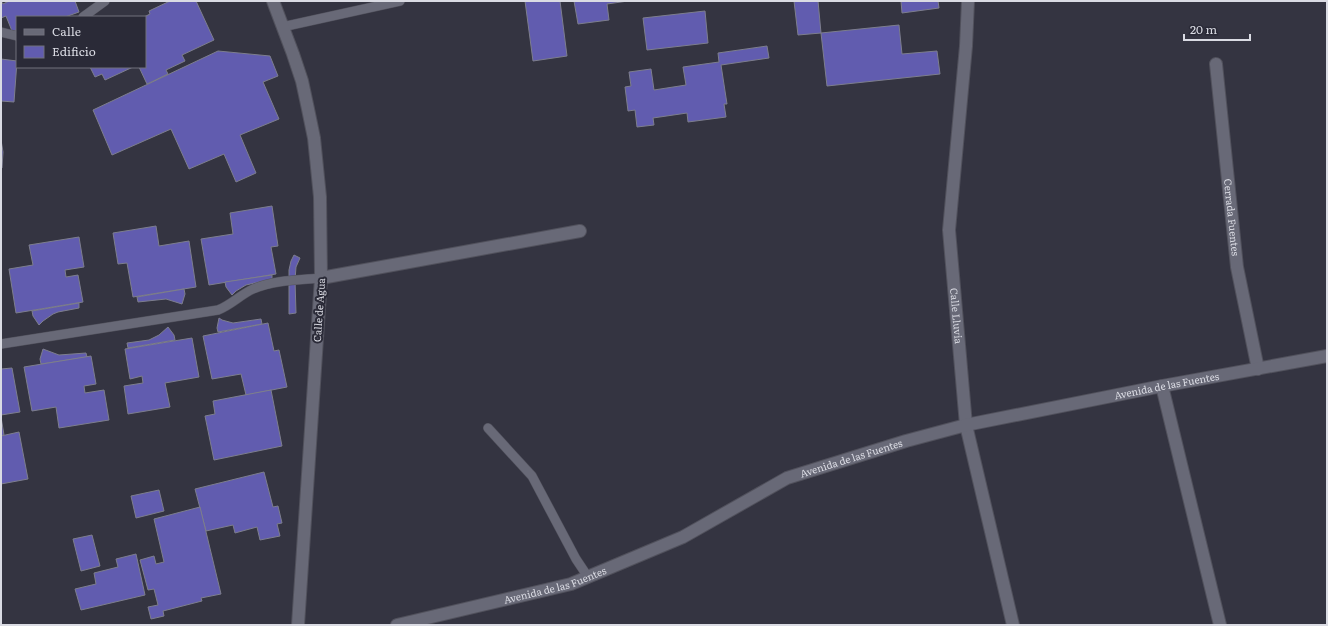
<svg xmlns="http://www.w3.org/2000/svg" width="1328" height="626" font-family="Literata,serif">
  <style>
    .building { fill: #615caf; stroke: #7d7e8d }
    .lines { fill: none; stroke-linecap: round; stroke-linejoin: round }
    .service-casing { stroke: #51515c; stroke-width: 10 }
    .minor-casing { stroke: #51515c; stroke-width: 14 }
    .tertiary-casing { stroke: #51515c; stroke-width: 14 }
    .service { stroke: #686977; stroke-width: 9 }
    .minor { stroke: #686977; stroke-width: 12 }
    .tertiary { stroke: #686977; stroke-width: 12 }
    .labels { text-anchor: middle; stroke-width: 4; stroke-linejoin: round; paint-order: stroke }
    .street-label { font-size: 10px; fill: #dadbe3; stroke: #2a2a37 }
  </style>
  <rect width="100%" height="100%" fill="#343441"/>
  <g class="building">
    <path d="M1,1L3,4L9,1H75L79,12L65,17H17V30L12,31L6,16L1,18Z"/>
    <path d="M170,1H196L214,40L182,55L185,61L166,70L168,74L147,84L139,67H145V17H144L150,14L149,11Z"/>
    <path d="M525,1H560L567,56L533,61Z"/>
    <path d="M574,1H628L607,4L609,20L578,24Z"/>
    <path d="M794,1H818L821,33L798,35Z"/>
    <path d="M901,1H938L939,8L902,13Z"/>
    <path d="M705,11L708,43L647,50L643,18Z"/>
    <path d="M899,25L902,54L937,51L940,74L827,86L821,33Z"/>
    <path d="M767,46L769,58L721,65L727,104H724L726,117L688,122L687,113L653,118L654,125L637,127L635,110L628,111L625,87L631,86L629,72L651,69L654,90L686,85L683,67L719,62L718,53Z"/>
    <path d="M218,51L270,56L278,76L263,82L279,119L240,135L256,173L236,182L224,154L189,169L171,129L112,155L93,110Z"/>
    <path d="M1,59L17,61L14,102L1,101Z"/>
    <path d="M90,67H133L105,80L102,74L95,77Z"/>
    <path d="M1,140L3,152L2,168H1Z"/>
    <path d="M272,206L278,246L271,247L276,274L209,285L201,239L233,234L230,213Z"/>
    <path d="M156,226L159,246L189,241L196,287L133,297L127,263L118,264L113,233Z"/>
    <path d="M79,237L84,267L65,270L66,277L78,275L83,302L16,313L9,269L33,265L29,245Z"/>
    <path d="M294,255L300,258L296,267L295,280L296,313L289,314V270L291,261Z"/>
    <path d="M272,275V279L246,285L236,291L232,295L226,287L225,282Z"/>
    <path d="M184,289L185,294L182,304L166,299L138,302L137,297Z"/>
    <path d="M79,303V308L58,312L53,314L43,321L39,325L33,316L32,311Z"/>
    <path d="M219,318L222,320L233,323L261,319L262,324L218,332L217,328Z"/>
    <path d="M268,323L274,351L279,350L287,387L246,395L241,374L212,379L203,336Z"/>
    <path d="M168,327L174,335L175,340L128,348L127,343L149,340L159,335Z"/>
    <path d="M192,338L199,377L165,383L170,407L128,414L124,386L143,383L142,376L130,379L125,349Z"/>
    <path d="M43,349L59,355L86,353L87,357L41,364L40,359Z"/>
    <path d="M91,356L96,384L84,386L85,393L104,390L109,420L59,428L56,407L32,411L24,367Z"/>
    <path d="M12,368L20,412L1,415V369Z"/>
    <path d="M271,390L282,446L214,460L205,416L215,414L213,401Z"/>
    <path d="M1,417L4,435L1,436Z"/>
    <path d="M19,432L28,479L1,484V436Z"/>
    <path d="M264,472L273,507L278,506L282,523L277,524L280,536L260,540L257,527L235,533L233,525L206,531L195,489Z"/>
    <path d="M159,490L164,511L136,518L131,496Z"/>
    <path d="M200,507L221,594L201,598L202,601L163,611L164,616L151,619L148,607L158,605L154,589L148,590L140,560L154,556L156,564L164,562L154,519Z"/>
    <path d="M92,535L100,566L81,571L73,539Z"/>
    <path d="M136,554L145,595L81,610L75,589L96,584L94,573L118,567L116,559Z"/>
  </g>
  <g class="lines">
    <g class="service-casing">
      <g id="service">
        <path d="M83,17L105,1"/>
        <path d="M282,27L400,1"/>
        <path d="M1,32L17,36"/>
        <path d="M1,344L218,310C231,305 240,295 253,289C274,280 299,280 321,278"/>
        <path d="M488,428L532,476L576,559L588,577"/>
      </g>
    </g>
    <g class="minor-casing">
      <g id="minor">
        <path d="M273,1L293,54L302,81L308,109L314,138L320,197L321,278L298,625"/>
        <path id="s1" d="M968,1L966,46L949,230L966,425L1013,625"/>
        <path id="s2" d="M1216,64L1237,267L1258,369"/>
        <path d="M321,278L580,231"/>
        <path d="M1162,386L1220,625"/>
      </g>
    </g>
    <g class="tertiary-casing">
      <g id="tertiary">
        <path id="s3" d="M397,625L571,584L683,537L787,478L906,441L966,425L1162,386L1327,356"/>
      </g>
    </g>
    <use href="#service" class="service"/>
    <use href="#minor" class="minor"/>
    <use href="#tertiary" class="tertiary"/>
  </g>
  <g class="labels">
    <g class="street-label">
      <text dy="4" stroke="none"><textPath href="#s2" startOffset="154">Cerrada Fuentes</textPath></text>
      <text transform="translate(319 310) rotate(-86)" y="4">Calle de Agua</text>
      <text dy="4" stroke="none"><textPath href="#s1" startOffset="316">Calle Lluvia</textPath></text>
      <text dy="4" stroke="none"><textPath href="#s3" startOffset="811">Avenida de las Fuentes</textPath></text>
      <text dy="4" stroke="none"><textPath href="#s3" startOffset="487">Avenida de las Fuentes</textPath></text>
      <text dy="4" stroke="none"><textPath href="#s3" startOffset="163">Avenida de las Fuentes</textPath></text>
    </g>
  </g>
  <rect width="1328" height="626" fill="none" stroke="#dadbe3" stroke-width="4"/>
  <rect x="16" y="16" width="130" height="52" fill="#2a2a37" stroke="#70717c"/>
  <rect x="24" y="29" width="20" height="6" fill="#686977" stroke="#70717c"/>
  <text x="52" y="36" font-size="12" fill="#dadbe3">Calle</text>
  <rect x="24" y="46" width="20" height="12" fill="#615caf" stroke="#70717c"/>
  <text x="52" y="56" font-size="12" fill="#dadbe3">Edificio</text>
  <path d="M1184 34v6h66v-6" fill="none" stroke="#dadbe3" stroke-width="2"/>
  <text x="1190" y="34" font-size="12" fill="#dadbe3" stroke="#2a2a37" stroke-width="3" paint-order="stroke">20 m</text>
</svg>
